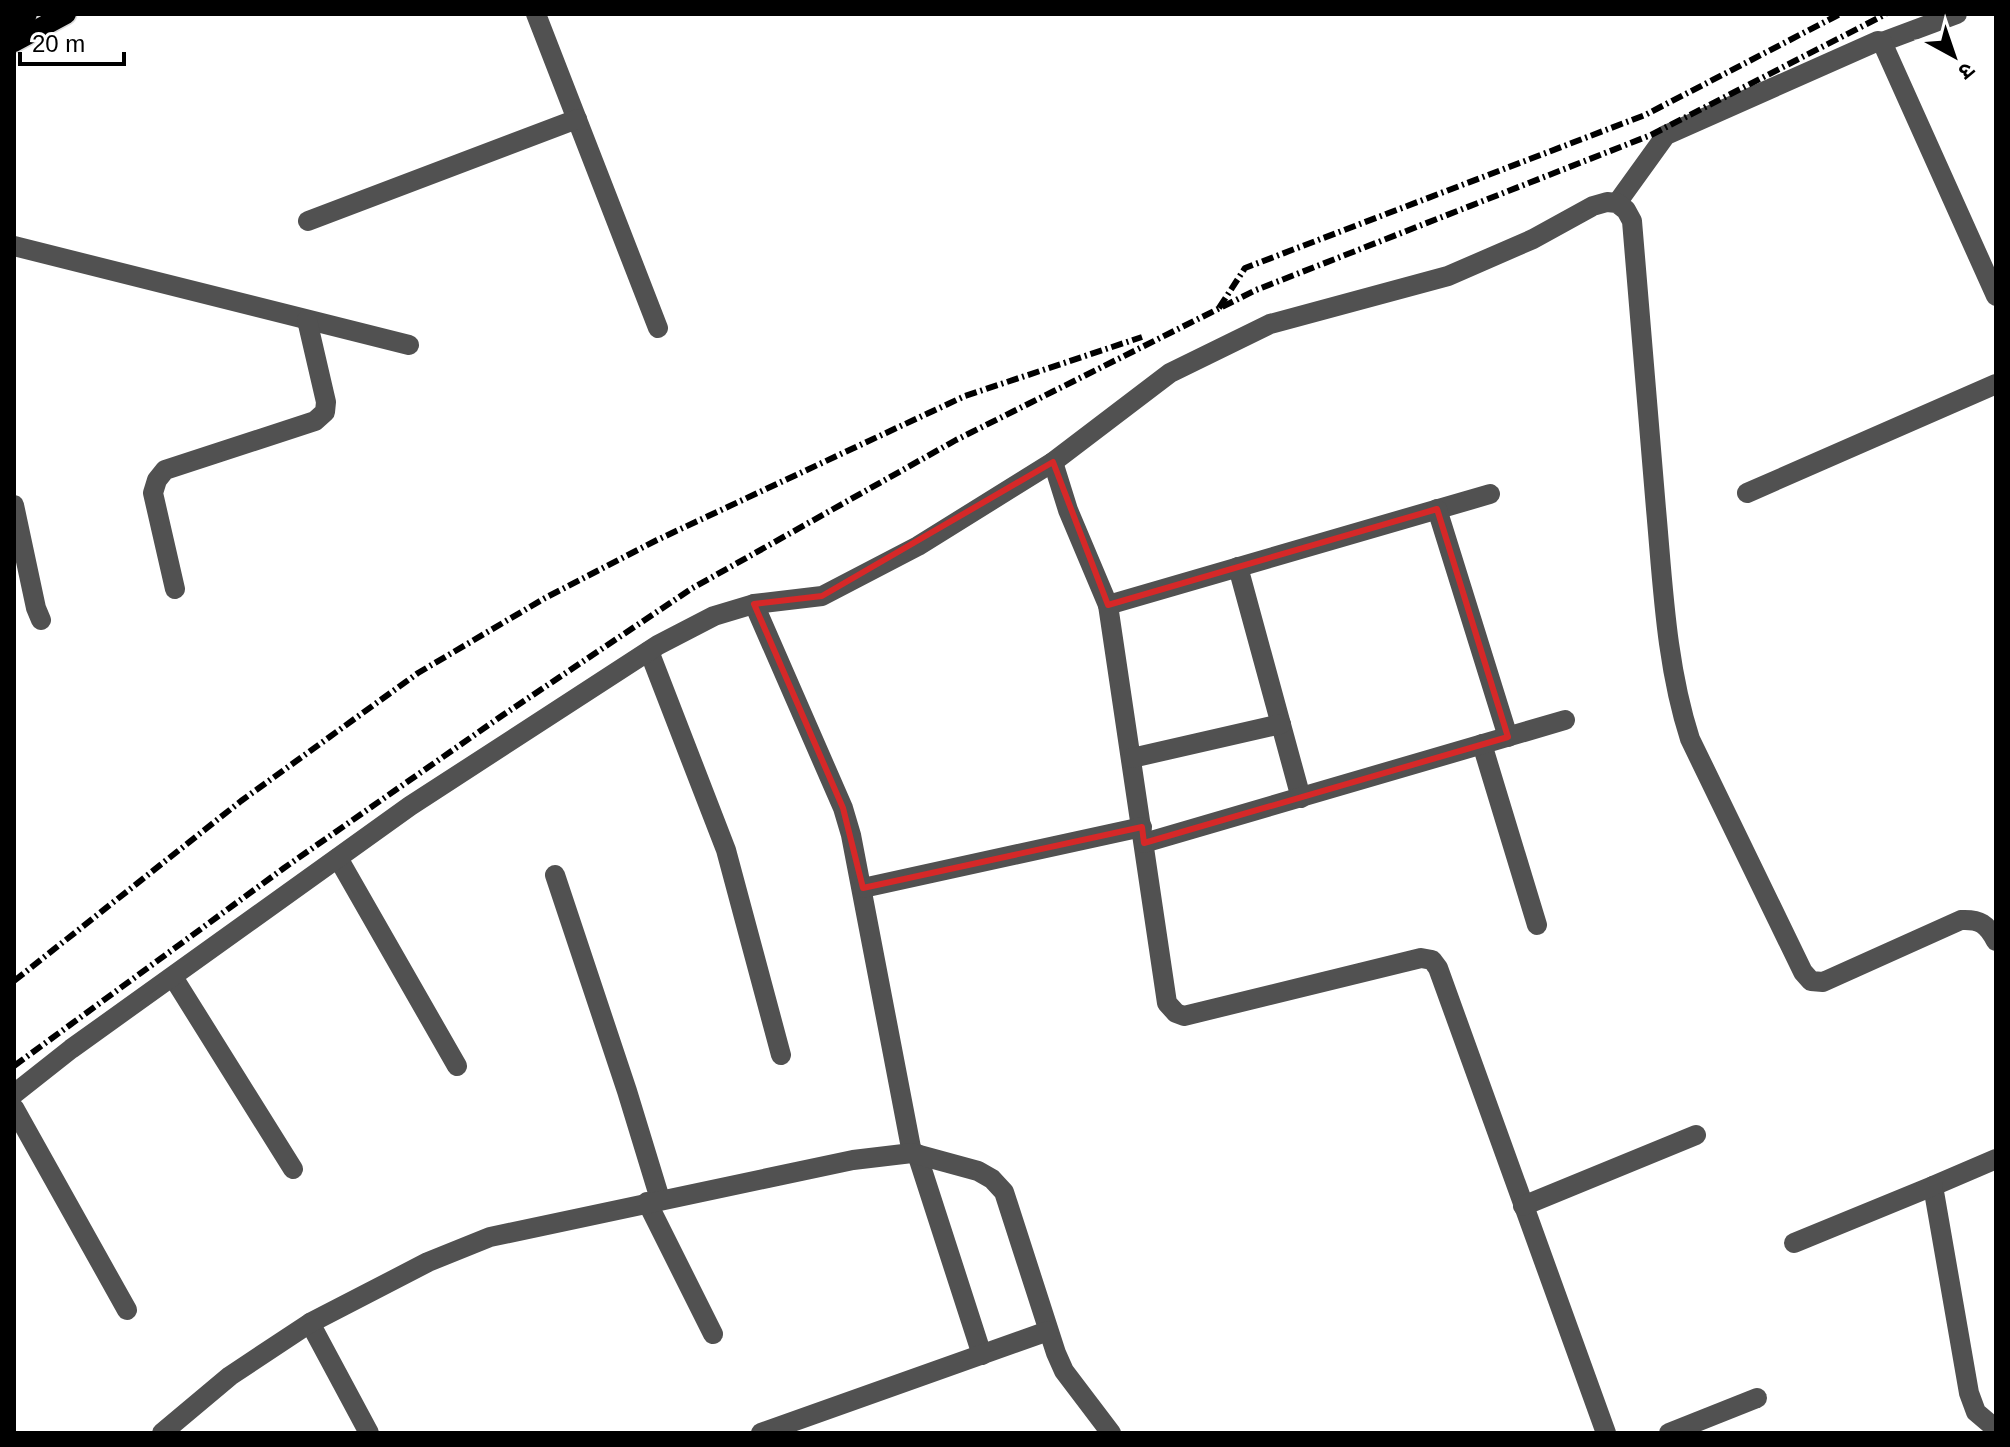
<svg xmlns="http://www.w3.org/2000/svg" width="2010" height="1447" font-family="Arial,'Noto Sans Devanagari',sans-serif">
  <style>
    .lines { fill: none; stroke-linecap: round; stroke-linejoin: round }
    .major-casing { stroke: #dbdbdb; stroke-width: 23 }
    .minor { stroke: #515151; stroke-width: 20 }
    .major { stroke: #000; stroke-width: 20 }
    .rail { stroke: #000; stroke-width: 6; stroke-dasharray: 12 4 2 4; stroke-linecap: butt }
    .marked { fill: none; stroke: #d62828; stroke-width: 6; stroke-linejoin: round }
  </style>
  <rect width="100%" height="100%" fill="#fff"/>
  <g class="lines">
    <g class="major-casing">
      <g id="major">
        <path d="M14,24L27,14"/>
        <path d="M14,42L66,14"/>
      </g>
    </g>
    <g class="minor">
      <path d="M536,14L658,328"/>
      <path d="M1882,42L1957,14"/>
      <path d="M1617,203L1666,135L1878,41L1882,42L1996,296"/>
      <path d="M308,221L577,119"/>
      <path d="M14,246L409,345"/>
      <path d="M1053,462L1068,510L1108,605L1490,494"/>
      <path d="M1747,493L1996,384"/>
      <path d="M14,505L36,608L41,620"/>
      <path d="M1437,509L1508,737"/>
      <path d="M1238,567L1301,798"/>
      <path d="M175,589L153,493L157,480L165,470L315,421L325,412L326,402L307,320"/>
      <path d="M754,604L843,808L851,835L912,1153"/>
      <path d="M1108,605L1167,1003L1176,1013L1184,1016L1421,958L1432,960L1438,968L1606,1433"/>
      <path d="M649,651L726,850L781,1055"/>
      <path d="M1482,744L1537,925"/>
      <path d="M1132,758L1281,724"/>
      <path d="M1144,843L1565,720"/>
      <path d="M338,858L457,1066"/>
      <path d="M555,875L627,1091L660,1199"/>
      <path d="M863,888L1142,827"/>
      <path d="M173,977L293,1169"/>
      <path d="M14,1094L71,1049L410,806L658,645L714,616L754,604L822,596L918,546L1053,462L1170,373L1270,324L1448,276L1533,239L1593,206L1607,202L1617,203L1626,210L1632,221C1640,317 1648,413 1656,509C1663,586 1666,665 1690,739L1803,972L1811,981L1823,982L1961,920C1980,919 1987,924 1996,941"/>
      <path d="M14,1108L127,1310"/>
      <path d="M917,1154L982,1355"/>
      <path d="M1996,1159L1933,1186L1969,1393L1976,1412L1996,1429"/>
      <path d="M647,1202L713,1334"/>
      <path d="M1523,1206L1696,1135"/>
      <path d="M1794,1243L1933,1186"/>
      <path d="M310,1323L369,1433"/>
      <path d="M162,1433L230,1376L310,1323L428,1262L490,1237L853,1160L912,1153L978,1171L992,1179L1004,1192L1056,1353L1064,1371L1111,1433"/>
      <path d="M761,1433L1048,1331"/>
      <path d="M1669,1433L1757,1398"/>
    </g>
    <use href="#major" class="major"/>
    <g class="rail">
      <path d="M1219,308L1245,268L1645,115L1840,14"/>
      <path d="M14,981L241,801L418,673L545,598L657,540L965,396L1142,337"/>
      <path d="M14,1066L284,868L503,715L691,589L956,440L1256,290L1651,135L1886,14"/>
    </g>
  </g>
  <path class="marked" d="M1053,462L1108,605L1437,509L1508,737L1144,843L1142,827L863,888L843,808L754,604L822,596Z"/>
  <rect width="2010" height="1447" fill="none" stroke="#000000" stroke-width="32"/>
  <g transform="translate(1954 56) rotate(140)" stroke="#ffffff" stroke-width="6" paint-order="stroke">
  <path d="M0-6L14 30L0 20L-14 30Z" fill="#000000"/>
  <text y="-12" font-size="22" font-weight="bold" text-anchor="middle" fill="#000000">उ</text>
  </g>
  <path d="M20 52v12h104v-12" fill="none" stroke="#000000" stroke-width="4"/>
  <text x="32" y="52" font-size="24" fill="#000000" stroke="#ffffff" stroke-width="6" paint-order="stroke">20 m</text>
</svg>
